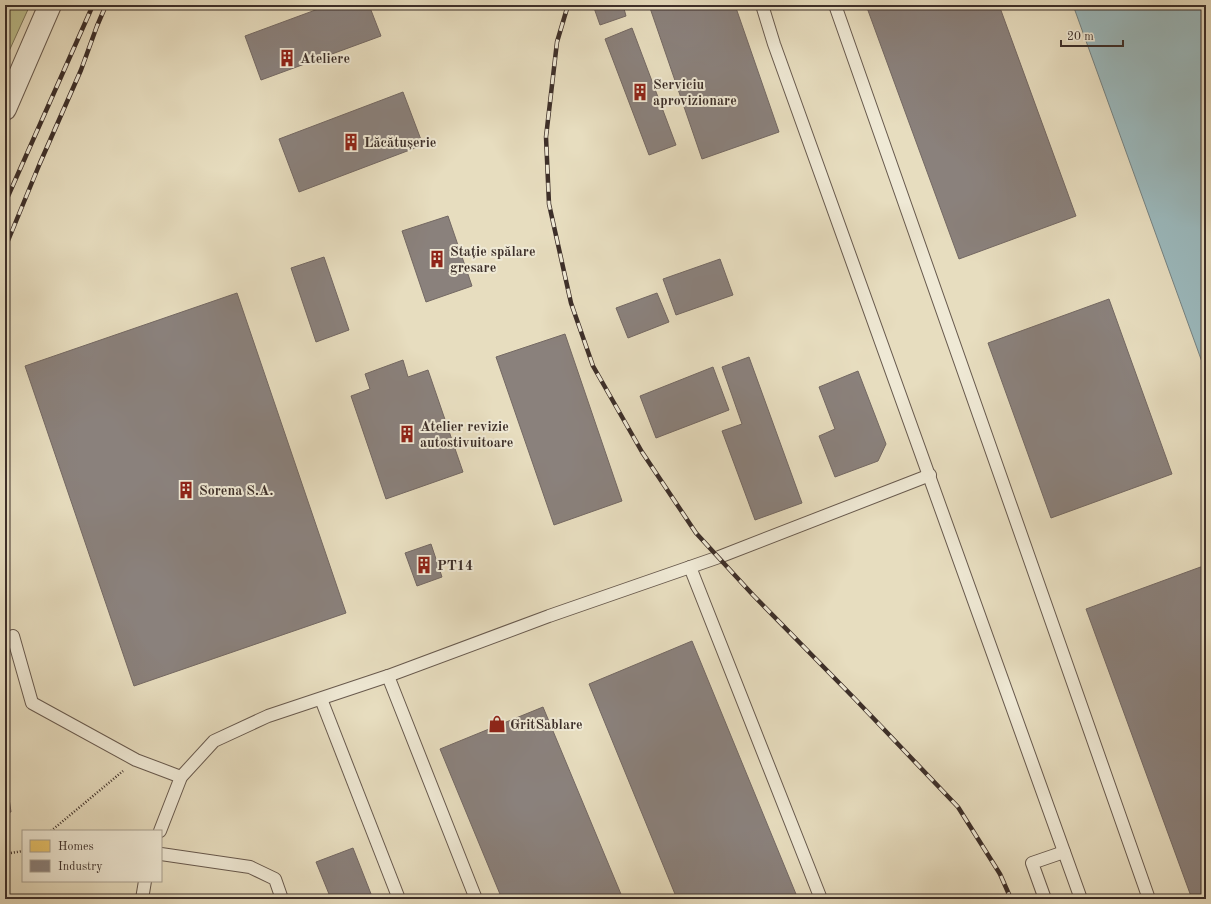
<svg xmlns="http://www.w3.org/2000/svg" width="1211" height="904" font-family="'Old Standard TT',serif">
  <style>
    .green { fill: #bdbf8d; stroke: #7d775b }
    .water { fill: #9bb9bd; stroke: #758282 }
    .homes { fill: #e9c46a; stroke: #b59756 }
    .industry { fill: #8a817c; stroke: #736863 }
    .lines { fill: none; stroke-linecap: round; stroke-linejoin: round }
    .service-casing { stroke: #685a4e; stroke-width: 14 }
    .tertiary-casing { stroke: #685a4e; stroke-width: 24 }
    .path { stroke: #3d2f29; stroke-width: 2.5; stroke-dasharray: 1 2; stroke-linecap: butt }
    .service { stroke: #efe9d5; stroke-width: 12 }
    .tertiary { stroke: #efe9d5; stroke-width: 22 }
    .rail-casing { stroke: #3d2f29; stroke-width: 4.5 }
    .rail { stroke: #efe9d5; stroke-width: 3; stroke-dasharray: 9; stroke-linecap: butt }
    .labels { text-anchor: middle; stroke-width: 4; stroke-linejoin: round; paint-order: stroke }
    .poi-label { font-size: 14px; font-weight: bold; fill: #3d2f29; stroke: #efe9d5; text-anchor: start }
  </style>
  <rect width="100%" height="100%" fill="#e7ddbf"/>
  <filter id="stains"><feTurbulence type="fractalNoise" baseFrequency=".005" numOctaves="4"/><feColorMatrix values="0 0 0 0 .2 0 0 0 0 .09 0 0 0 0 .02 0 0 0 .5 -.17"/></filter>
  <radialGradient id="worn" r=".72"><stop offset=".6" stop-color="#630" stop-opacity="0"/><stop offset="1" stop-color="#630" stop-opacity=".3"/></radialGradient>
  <path class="green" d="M5,5H30L5,60Z"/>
  <path class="water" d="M1073,5H1206V373Z"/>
  <path class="homes" d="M269,895L270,899H256Z"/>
  <g class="industry">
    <path d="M329,5H369L381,36L261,80L245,36Z"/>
    <path d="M593,5H623L626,16L600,25Z"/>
    <path d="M649,5H735L779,132L702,159Z"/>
    <path d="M866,5H999L1076,216L959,259Z"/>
    <path d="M632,28L676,145L649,155L605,39Z"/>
    <path d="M403,92L423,145L299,192L279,139Z"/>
    <path d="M448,216L472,286L426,302L402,231Z"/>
    <path d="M324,257L349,330L316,342L291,268Z"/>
    <path d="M720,259L733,295L676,315L663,279Z"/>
    <path d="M237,293L346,613L134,686L25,366Z"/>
    <path d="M657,293L669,322L628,338L616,308Z"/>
    <path d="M1109,299L1172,474L1051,518L988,343Z"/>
    <path d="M565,334L622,501L554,525L496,357Z"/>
    <path d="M749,357L802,503L755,520L722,431L742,424L722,367Z"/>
    <path d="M403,360L408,377L428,370L463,472L386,499L351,396L370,389L365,374Z"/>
    <path d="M713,367L729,410L656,438L640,396Z"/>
    <path d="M858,371L886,444L878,461L835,477L819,436L835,429L819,387Z"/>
    <path d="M431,544L442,577L417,586L405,553Z"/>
    <path d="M1206,565V898L1192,899L1086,609Z"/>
    <path d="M692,641L798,899H677L589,684Z"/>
    <path d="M543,707L623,899H502L440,749Z"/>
    <path d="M5,770L11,812L5,813Z"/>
    <path d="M353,848L373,899H331L316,862Z"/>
  </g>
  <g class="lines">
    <g class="service-casing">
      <g id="service">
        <path d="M762,5L774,44L1081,899"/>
        <path d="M835,5L1149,899"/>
        <path d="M690,567L821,899"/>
        <path d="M13,636L32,703L136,760L181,777"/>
        <path d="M388,676L476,899"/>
        <path d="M321,699L399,899"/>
        <path d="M160,831L181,777L214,741L268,716L388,676L549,616L719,557L930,475"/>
        <path d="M161,854L250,867L275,879L282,899"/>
        <path d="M142,899L145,881"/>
        <path d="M1045,899L1032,863L1064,852"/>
      </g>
    </g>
    <g class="tertiary-casing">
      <path id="tertiary" d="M5,109L50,5"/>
    </g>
    <g class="path">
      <path d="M51,831L123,771"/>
      <path d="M5,854L23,851"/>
    </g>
    <use href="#service" class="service"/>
    <use href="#tertiary" class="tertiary"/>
    <g class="rail-casing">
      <g id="rail">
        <path d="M568,5L557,42L546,137L549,204L571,303L593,366L642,452L696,533L753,595L855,699L958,807L1000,874L1011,899"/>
        <path d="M5,203L93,5"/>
        <path d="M5,248L40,163L81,70L97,26L106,5"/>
      </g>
    </g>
    <use href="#rail" class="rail"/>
  </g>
  <defs>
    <g id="building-bare" transform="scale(1.38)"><path d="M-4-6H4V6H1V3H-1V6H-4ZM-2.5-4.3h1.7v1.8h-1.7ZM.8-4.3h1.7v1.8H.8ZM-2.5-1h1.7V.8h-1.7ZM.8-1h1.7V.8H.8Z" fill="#8f2418" stroke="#efe9d5" stroke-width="2.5" paint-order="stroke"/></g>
    <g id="shop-bare" transform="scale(1.38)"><path d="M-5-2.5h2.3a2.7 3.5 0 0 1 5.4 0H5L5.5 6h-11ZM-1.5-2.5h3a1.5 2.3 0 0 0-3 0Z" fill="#8f2418" stroke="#efe9d5" stroke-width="2.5" paint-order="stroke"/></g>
  </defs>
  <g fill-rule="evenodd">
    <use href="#building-bare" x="287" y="58"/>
    <use href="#building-bare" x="640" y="92"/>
    <use href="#building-bare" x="351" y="142"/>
    <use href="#building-bare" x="437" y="259"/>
    <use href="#building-bare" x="407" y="434"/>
    <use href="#building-bare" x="186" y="490"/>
    <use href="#building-bare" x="424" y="565"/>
    <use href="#shop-bare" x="497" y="724"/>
  </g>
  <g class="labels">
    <g class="poi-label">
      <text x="300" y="63">Ateliere</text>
      <text x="653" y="89">Serviciu<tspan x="653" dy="16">aprovizionare</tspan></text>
      <text x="364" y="147">Lăcătușerie</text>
      <text x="450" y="256">Stație spălare<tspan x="450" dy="16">gresare</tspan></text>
      <text x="420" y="431">Atelier revizie<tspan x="420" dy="16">autostivuitoare</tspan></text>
      <text x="199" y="495">Sorena S.A.</text>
      <text x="437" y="570">PT14</text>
      <text x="510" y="729">GritSablare</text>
    </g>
  </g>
  <rect width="1211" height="904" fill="none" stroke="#e7ddbf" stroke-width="20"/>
  <rect x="6" y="6" width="1199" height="892" fill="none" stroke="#3d2f29" stroke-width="2"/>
  <rect x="10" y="10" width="1191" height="884" fill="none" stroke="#3d2f29"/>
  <rect x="22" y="830" width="140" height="52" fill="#efe9d5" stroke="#a89f90"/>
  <rect x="30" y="840" width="20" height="12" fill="#e9c46a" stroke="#a89f90"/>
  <text x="58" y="850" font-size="12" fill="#3d2f29">Homes</text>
  <rect x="30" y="860" width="20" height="12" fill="#8a817c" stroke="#a89f90"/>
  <text x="58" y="870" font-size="12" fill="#3d2f29">Industry</text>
  <path d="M1061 40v6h62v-6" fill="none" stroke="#3d2f29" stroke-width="2"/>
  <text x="1067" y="40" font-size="12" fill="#3d2f29" stroke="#efe9d5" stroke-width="3" paint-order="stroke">20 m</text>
  <rect width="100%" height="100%" filter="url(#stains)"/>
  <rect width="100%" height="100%" fill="url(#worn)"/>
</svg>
